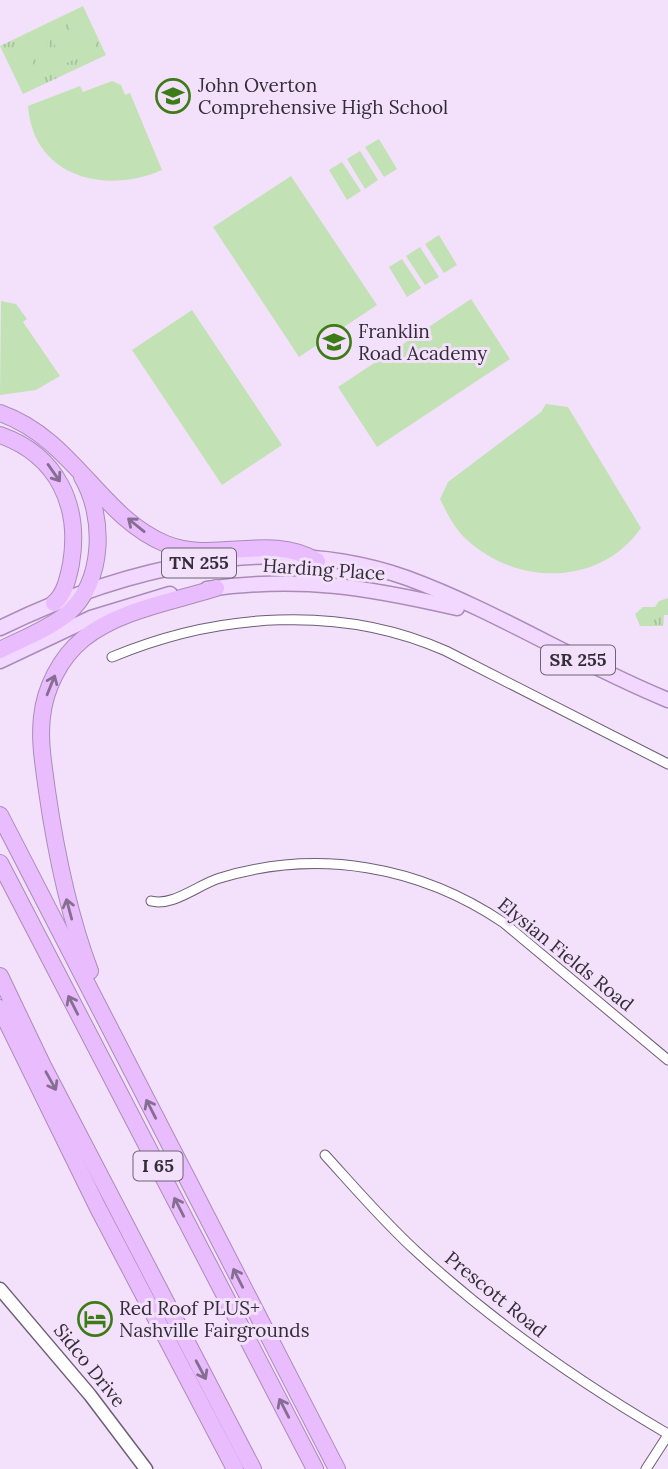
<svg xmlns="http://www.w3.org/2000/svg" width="668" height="1469" font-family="Lora,serif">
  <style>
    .park { fill: url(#park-tufts) }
    .pitch { fill: #c2e2b5 }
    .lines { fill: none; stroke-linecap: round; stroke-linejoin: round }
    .minor-casing { stroke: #6d5e75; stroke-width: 11 }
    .secondary-casing { stroke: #6d5e75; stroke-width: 15 }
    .primary-casing { stroke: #aa8bb8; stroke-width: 17 }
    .motorway-casing { stroke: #aa8bb8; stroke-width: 18 }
    .minor { stroke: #fff; stroke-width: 9 }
    .secondary { stroke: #fff; stroke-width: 12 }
    .primary { stroke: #f2d7fe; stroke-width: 14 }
    .motorway { stroke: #e9bdfd; stroke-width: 16 }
    .oneway { stroke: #856e91 }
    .labels { text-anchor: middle; stroke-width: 6; stroke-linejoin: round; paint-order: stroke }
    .shield { fill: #f3e1fb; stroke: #6d6372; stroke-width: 2 }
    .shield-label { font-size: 18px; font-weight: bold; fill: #342d38 }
    .poi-label { font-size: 19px; fill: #342d38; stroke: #f3e1fb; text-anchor: start }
    .street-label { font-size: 19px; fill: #342d38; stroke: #f3e1fb }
  </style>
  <defs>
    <pattern id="park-tufts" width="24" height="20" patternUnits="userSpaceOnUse" patternTransform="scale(1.75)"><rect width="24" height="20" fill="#c2e2b5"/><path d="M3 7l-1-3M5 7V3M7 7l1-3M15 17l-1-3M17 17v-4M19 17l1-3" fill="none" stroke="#a7c29c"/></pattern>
  </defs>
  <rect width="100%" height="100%" fill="#f3e1fb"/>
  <g class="park">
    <path d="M83,6L106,55L23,94L0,46Z"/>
    <path d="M668,598V615H664L663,626H640L635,614L643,607H655L659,601Z"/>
  </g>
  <g class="pitch">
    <path d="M82,17L97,48L83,55L68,23Z"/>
    <path d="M63,26L78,58L64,64L49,33Z"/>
    <path d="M43,35L58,67L44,74L29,42Z"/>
    <path d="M24,44L39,76L25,83L9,51Z"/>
    <path d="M112,81L121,85L125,95L130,93L162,170C105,195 33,177 28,106L80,86L83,92Z"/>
    <path d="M379,139L397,169L384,177L365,147Z"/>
    <path d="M360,151L378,180L365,189L347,159Z"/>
    <path d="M342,162L361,191L347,200L329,170Z"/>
    <path d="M291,176L377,305L299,357L213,227Z"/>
    <path d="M439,235L457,265L444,273L425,244Z"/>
    <path d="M420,247L439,277L425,285L406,256Z"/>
    <path d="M402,259L421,288L407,297L389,267Z"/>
    <path d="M471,299L510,359L377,447L338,387Z"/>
    <path d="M1,301L16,304L27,319L23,322L60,376L36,390L0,395Z"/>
    <path d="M192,310L282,445L222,485L132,350Z"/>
    <path d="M546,404L568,407L641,528C600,587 516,586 466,539C454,528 447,513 440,499L448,482L541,412Z"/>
  </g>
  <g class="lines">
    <g class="minor-casing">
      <g id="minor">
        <path d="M112,657C217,613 341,604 446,651L668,764"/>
        <path d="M151,901C173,907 199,884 220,878C318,848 420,866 504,923L668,1060"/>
        <path d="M325,1155C355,1188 384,1222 417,1252C493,1322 579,1382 668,1434"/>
        <path d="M646,1469L668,1435"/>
      </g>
    </g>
    <g class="secondary-casing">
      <path id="secondary" d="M0,1289L90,1395L146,1469"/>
    </g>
    <g class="primary-casing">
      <g id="primary">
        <path d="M207,589C301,576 366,587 457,608"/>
        <path d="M0,628C123,568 273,530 407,578C497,611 579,664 668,700"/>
        <path d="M0,661L91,618L170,594"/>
      </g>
    </g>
    <g class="motorway-casing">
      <g id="motorway">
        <path d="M0,413C74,439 100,517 166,544C215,564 270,532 317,561"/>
        <path d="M0,435C57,455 81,505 71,564C68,578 65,594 54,603"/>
        <path d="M0,650C22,639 48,629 67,614C105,582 105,516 82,477"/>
        <path d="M0,815L337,1469"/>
        <path d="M0,863L315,1469"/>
        <path d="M90,971C68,913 56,853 47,791C44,767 39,742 42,717C45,688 60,658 83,639C119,610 172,602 216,588"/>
        <path d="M0,976L43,1066L253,1469"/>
        <path d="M0,1008L98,1208L235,1469"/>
      </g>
    </g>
    <use href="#minor" class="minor"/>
    <use href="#secondary" class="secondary"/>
    <use href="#primary" class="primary"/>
    <use href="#motorway" class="motorway"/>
  </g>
  <defs><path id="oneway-shaft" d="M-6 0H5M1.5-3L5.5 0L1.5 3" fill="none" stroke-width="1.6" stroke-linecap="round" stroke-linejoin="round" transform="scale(1.75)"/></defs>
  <g class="oneway">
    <use href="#oneway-shaft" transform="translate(54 473) rotate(55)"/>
    <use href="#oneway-shaft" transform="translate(136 525) rotate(-141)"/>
    <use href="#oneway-shaft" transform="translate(51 685) rotate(-68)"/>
    <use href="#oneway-shaft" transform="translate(69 909) rotate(-105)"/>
    <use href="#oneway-shaft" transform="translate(73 1005) rotate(-117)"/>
    <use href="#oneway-shaft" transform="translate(51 1081) rotate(61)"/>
    <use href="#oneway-shaft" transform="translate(151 1109) rotate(-117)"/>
    <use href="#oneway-shaft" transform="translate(179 1207) rotate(-117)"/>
    <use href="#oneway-shaft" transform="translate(238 1278) rotate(-117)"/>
    <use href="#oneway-shaft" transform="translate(201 1370) rotate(62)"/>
    <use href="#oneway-shaft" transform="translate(284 1408) rotate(-117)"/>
  </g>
  <defs>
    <g id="school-ring" transform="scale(1.75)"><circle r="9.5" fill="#f3e1fb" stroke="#3d7b17" stroke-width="1.5"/><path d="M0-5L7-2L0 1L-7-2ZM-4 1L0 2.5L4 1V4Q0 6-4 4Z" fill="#3d7b17"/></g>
    <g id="hotel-ring" transform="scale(1.75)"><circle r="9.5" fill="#f3e1fb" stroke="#3d7b17" stroke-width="1.5"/><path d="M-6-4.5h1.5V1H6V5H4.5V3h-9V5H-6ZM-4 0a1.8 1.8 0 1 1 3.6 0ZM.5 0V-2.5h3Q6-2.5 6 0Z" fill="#3d7b17"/></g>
  </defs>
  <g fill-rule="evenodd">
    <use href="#school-ring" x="173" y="96"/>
    <use href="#school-ring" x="334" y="342"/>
    <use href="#hotel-ring" x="95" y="1319"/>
  </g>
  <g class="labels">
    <g class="shield">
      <rect x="162" y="548.5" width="74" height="29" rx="5"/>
      <rect x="541" y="645.5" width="74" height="29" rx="5"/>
      <rect x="133.5" y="1151.5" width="49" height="29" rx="5"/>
    </g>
    <g class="shield-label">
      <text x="199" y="569">TN 255</text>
      <text x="578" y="666">SR 255</text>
      <text x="158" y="1172">I 65</text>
    </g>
    <g class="poi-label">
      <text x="198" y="92">John Overton<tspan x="198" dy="22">Comprehensive High School</tspan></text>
      <text x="358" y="338">Franklin<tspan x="358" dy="22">Road Academy</tspan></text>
      <text x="119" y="1315">Red Roof PLUS+<tspan x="119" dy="22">Nashville Fairgrounds</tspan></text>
    </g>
    <g class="street-label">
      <text transform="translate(324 569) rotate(4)" y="7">Harding Place</text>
      <text transform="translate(566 954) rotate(39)" y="7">Elysian Fields Road</text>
      <text transform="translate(496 1294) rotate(39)" y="7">Prescott Road</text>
      <text transform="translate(90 1365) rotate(51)" y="7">Sidco Drive</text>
    </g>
  </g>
</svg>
